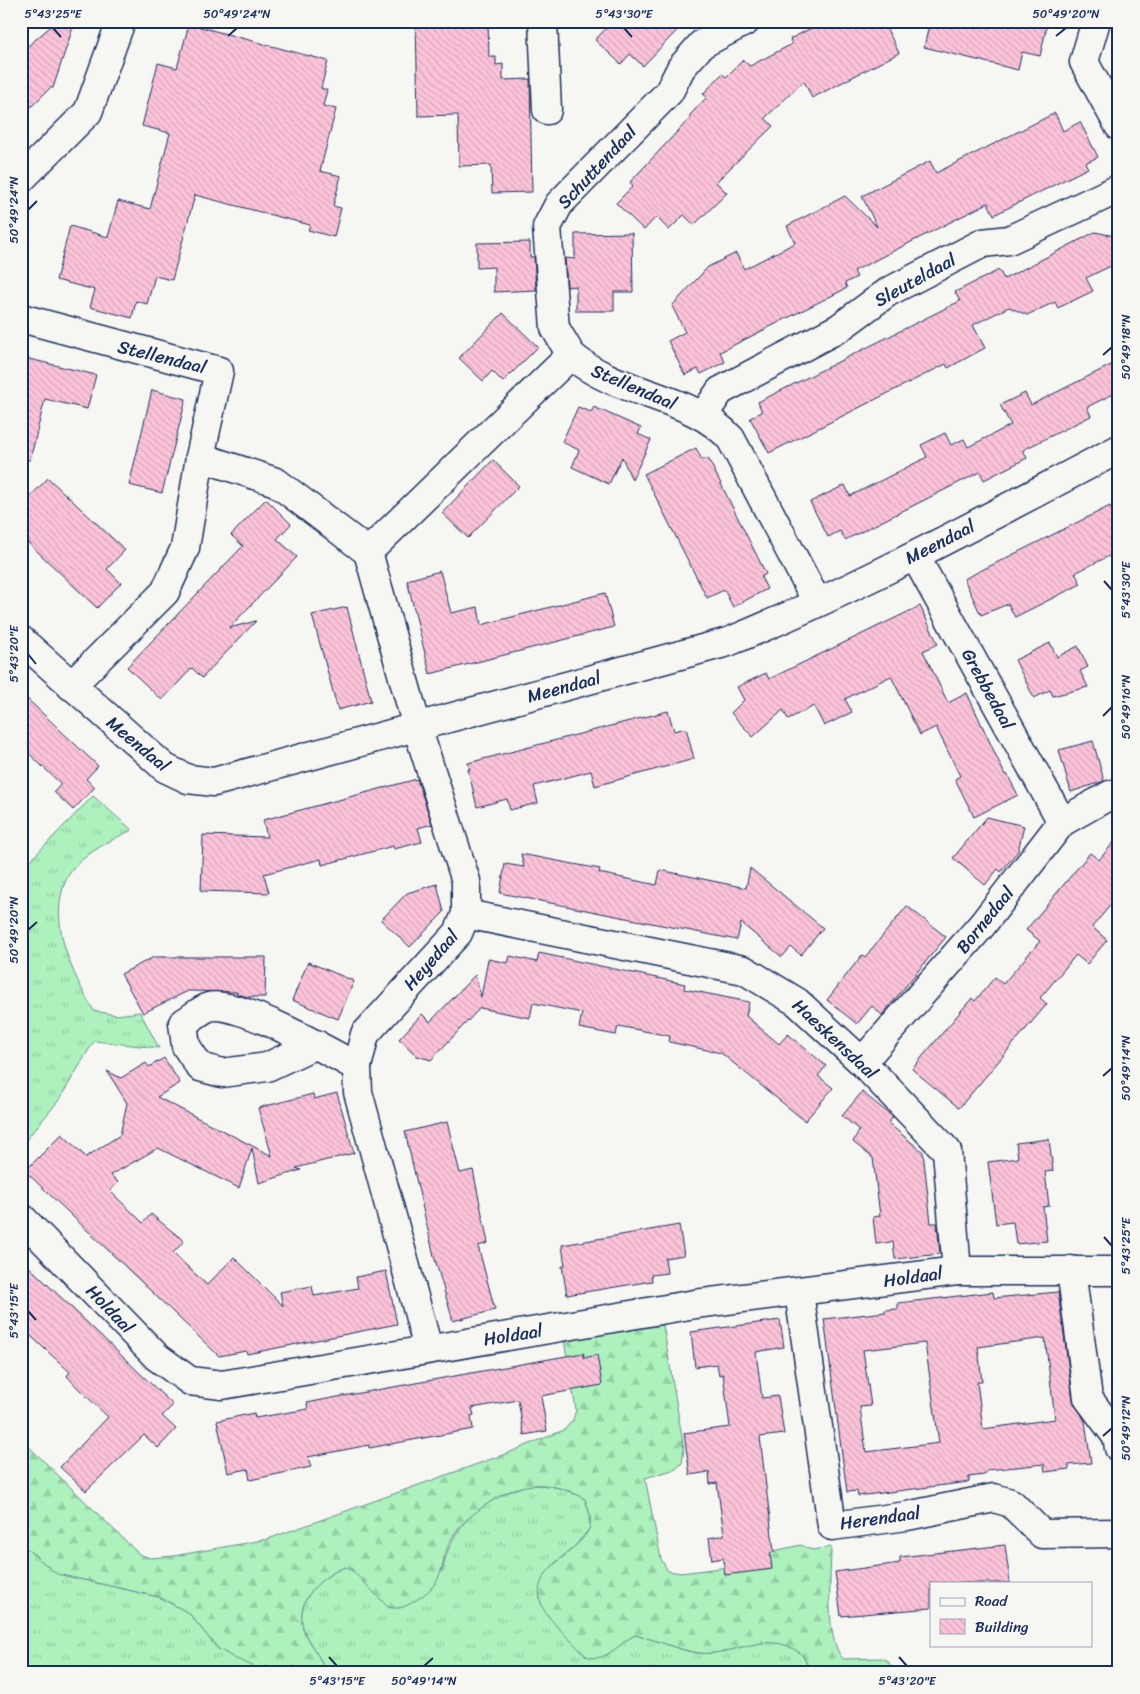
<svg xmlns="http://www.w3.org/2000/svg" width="1140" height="1694" font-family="Sriracha,sans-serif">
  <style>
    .grass { fill: url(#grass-tufts); stroke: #64908d }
    .forest { fill: url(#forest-firs); stroke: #64908d }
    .building { fill: url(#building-back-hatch); stroke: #1b2f5e; fill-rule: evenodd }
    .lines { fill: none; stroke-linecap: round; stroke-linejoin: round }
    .minor-casing { stroke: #1b2f5e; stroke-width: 31 }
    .minor { stroke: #f6f6f2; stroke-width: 28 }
    .ticks { fill: none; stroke: #1b2f5e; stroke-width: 2 }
    .labels { text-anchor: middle; stroke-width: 5; stroke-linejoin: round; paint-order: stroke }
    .street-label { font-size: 18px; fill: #1b2f5e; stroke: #f6f6f2 }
    .neatline { fill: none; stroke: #1b2f5e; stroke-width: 2 }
    .ticks-label { font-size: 12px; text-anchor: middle; fill: #1b2f5e }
  </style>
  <defs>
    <pattern id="grass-tufts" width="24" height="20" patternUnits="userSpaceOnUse" patternTransform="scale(1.25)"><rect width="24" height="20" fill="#adf1bc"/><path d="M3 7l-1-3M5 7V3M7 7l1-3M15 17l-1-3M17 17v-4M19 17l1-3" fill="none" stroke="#94cfa4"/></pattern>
    <pattern id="forest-firs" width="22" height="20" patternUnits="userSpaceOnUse" patternTransform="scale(1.25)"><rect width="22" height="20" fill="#adf1bc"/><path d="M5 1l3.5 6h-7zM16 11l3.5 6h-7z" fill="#94cfa4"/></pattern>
    <pattern id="building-back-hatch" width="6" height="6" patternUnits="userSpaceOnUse" patternTransform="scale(1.25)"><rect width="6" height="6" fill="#fcc3d9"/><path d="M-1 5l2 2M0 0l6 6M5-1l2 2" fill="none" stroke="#d7a8bd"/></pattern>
  </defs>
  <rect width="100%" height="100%" fill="#f6f6f2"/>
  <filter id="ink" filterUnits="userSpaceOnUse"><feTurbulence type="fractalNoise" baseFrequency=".02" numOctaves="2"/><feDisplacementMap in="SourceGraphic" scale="10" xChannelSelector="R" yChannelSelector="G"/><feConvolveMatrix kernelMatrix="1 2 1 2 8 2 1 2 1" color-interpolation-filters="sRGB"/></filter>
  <g filter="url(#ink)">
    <g class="grass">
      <path d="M93,796L132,830C111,840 76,857 66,880C47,923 73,975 94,1011L117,1015L140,1012L159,1048L94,1041L59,1100L21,1146V870Z"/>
      <path d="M526,1485C551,1485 563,1487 585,1499L590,1515V1528L575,1546L555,1563L542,1580L606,1656L623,1641L635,1635C656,1639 677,1650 698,1653C734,1657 767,1627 800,1653C805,1657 808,1667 811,1673H325C323,1657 307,1644 303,1628C295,1600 321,1576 345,1567L352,1570L442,1572C452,1521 480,1503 526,1485Z"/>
      <path d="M21,1544L58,1574L159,1597L189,1613L217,1648L269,1673H21Z"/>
    </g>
    <path class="forest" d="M663,1325L684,1449L682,1463L676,1469L645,1478L661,1559L668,1571L681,1573L736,1566L765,1553L801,1545L812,1550L831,1547C831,1576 824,1637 843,1659L882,1658L887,1660L896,1673H811C808,1667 805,1657 800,1653C767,1628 734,1657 699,1653C677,1650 656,1639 635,1635C617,1644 606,1664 586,1656C575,1644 547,1619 542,1606C527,1569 575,1557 589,1529C593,1520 588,1508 585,1499C543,1476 517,1482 480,1509C470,1517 459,1525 453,1536C437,1564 449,1580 416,1600C407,1606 400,1610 388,1607L352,1570L345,1567C321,1576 295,1600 303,1628C307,1644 323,1657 325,1673H269L234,1658L217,1648L189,1613L159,1597L57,1574L21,1544V1439L139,1554L150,1558L174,1556L268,1539L508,1453L564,1430L573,1420L576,1410L564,1340Z"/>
    <g class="building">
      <path d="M57,21H75L53,88H50L21,117V52Z"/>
      <path d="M416,21H488L489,57H496V65L503,64V80L530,79L532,192L492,193L491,165L459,166L458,115L418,116Z"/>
      <path d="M613,21H686L643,66L630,54L621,64L595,40Z"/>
      <path d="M825,21H883L899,53L812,98L804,81L765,118L773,126L716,182L727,193L694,225L684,215L669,230L656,217L644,230L616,203L633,186L630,182L691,117L689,116L707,97L703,94L722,74L726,77L743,60L750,66L792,44L790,39Z"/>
      <path d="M930,21H1048L1040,56L1022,52L1018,70L924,47Z"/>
      <path d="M189,24L328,61L321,88L327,90L323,106L336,109L320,171L341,176L333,206L341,208L334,237L308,230L310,225L195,195L172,280L155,276L147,304L136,301L132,318L90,307L95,290L56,280L70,226L108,237L118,201L150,209L170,133L142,126L158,63L177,68Z"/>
      <path d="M1055,113L1063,131L1080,122L1098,157L1085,163L1088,168L994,215L988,203L854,271L857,277L845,283L847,288L720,352L725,362L701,374L698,369L685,375L668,341L685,332L672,306L708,267L736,253L744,269L795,243L787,226L845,196L877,227L862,196L930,161L936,173Z"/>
      <path d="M1095,232L1119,237V262L1086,278L1093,291L1058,308L1055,302L1027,315L1009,307L973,325L985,348L948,368L946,364L769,453L750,418L762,412L758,402L960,301L955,292L999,270L1004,279Z"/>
      <path d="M632,233L633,292H614V311H576V286L567,287L565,258L575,259V234Z"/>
      <path d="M530,242V257H534L536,290L494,292V267L477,268V243Z"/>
      <path d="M503,313L538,347L503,382L492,371L483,381L459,358Z"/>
      <path d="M21,357L96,375L87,409L45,399L30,460L21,459Z"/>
      <path d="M1119,361V391L1087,407L1091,416L1023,450L1027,458L984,480L980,472L845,540L840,531L828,537L810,502L845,485L850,496L884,479L927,457L921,445L945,433L951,445L964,439L968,447L1011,425L1000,405L1025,393L1031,405Z"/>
      <path d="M152,390L186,399L162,493L129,485Z"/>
      <path d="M578,407L591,412L594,407L641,428L638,434L651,440L632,480L622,457L609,484L572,467L579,450L562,442Z"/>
      <path d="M696,448L702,460L708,458L766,574L761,577L767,589L733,607L724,590L707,598L644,474Z"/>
      <path d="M493,460L519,486L468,538L442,513Z"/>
      <path d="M48,478L125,550L107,569L121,583L97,608L21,536V506Z"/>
      <path d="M266,499L291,524L277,539L297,557L229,628L256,621L202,678L192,668L162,700L127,667L243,546L231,535Z"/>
      <path d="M1110,506L1119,524V551L1075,573L1081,584L1015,617L1008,604L981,615L964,579Z"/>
      <path d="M440,571L451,613L478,607L481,625L605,593L614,627L430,674L407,580Z"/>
      <path d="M920,606L938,644L923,651L948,703L967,693L1005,775L1007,774L1018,795L974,817L955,779L960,776L936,727L920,735L891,676L845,699L852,712L824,726L814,706L788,719L783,710L753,737L731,713L744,700L737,687L766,673L769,679Z"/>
      <path d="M347,607L371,701L338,710L312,615Z"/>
      <path d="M1050,643L1057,657L1078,646L1088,667L1080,671L1088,687L1053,696L1050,690L1034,698L1015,660Z"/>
      <path d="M21,693L98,766L86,779L95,787L73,810L54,792L61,784L21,746Z"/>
      <path d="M668,711L674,731L686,728L694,759L595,786L591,771L534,786L538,803L510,810L507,799L477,807L468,769H470L468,763Z"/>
      <path d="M1093,741L1104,781L1071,792L1059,750Z"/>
      <path d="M417,779L432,824L418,828L422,842L394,849L393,846L322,865L321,859L264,874L269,893L201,891L203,835L267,837L263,820Z"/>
      <path d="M987,817L1024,826L1018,851L1001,872L998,869L985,885L953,858Z"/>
      <path d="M1119,836V895L1092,927L1107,940L1087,964L1076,955L1040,998L1047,1004L959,1108L912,1069L972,998L975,1001L995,977L1003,984L1040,941L1026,930L1090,853L1099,860Z"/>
      <path d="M521,854L600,869L599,873L657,885L660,870L746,888L750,868L823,928L801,955L791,947L782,957L741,923L737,940L500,893L505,864L524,867Z"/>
      <path d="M437,884L444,912L410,947L381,920L407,893Z"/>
      <path d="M907,906L946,937L882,1015L872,1006L857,1024L827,1000L862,955L865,957Z"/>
      <path d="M539,953L685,984L684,989L749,1002L746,1016L779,1044L788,1034L826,1066L818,1076L833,1088L805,1121L721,1053L669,1042L670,1036L618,1026L616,1035L579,1028L582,1013L533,1003L530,1018L480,1008L431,1060L417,1056L399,1039L422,1014L430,1022L475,975L481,997L488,959L508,963L510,956L537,962Z"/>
      <path d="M154,957H266L265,997H247L237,994V992L188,991L143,1013L121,974Z"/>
      <path d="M308,962L354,981L338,1019L292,1000Z"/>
      <path d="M164,1058L180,1083L157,1097L272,1156L258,1108L313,1094L314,1099L337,1093L354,1153L296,1168L301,1170L259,1183L252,1148L239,1188L158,1148L111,1175L118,1182L110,1191L143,1223L151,1214L184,1241L173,1253L207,1285L234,1257L283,1306L280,1292L312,1286L314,1296L358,1288L356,1277L386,1271L397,1324L247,1354L246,1351L219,1356L25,1171L62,1134L86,1157L120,1135L127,1103L107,1071L121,1078L146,1063L149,1067Z"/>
      <path d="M862,1092L893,1117L888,1123L923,1152L931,1223H937L940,1254L895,1259L893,1242L876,1244L873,1217L880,1216L873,1158L853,1142L859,1130L842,1116Z"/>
      <path d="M447,1122L460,1173L473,1170L488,1243L478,1246L495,1310L453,1321L434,1256L405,1132Z"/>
      <path d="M1049,1139L1053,1171L1045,1172L1049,1206L1043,1207L1047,1241L1016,1244L1013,1222L996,1224L988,1162L1018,1158L1016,1143Z"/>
      <path d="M679,1225L684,1255L665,1258L667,1273L651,1275L652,1281L567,1295L562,1266H565L562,1245Z"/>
      <path d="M21,1259L173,1405L162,1416L176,1429L158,1448L144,1435L86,1491L60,1467L108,1417L78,1388L67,1376L70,1372L21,1327Z"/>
      <path d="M993,1292L994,1298L1058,1292L1073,1400L1085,1421L1091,1463L1069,1465V1469L1045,1472L1044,1464L988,1470L984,1475L969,1477V1482L858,1496L857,1491L847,1492L824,1319L885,1312V1310L898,1309V1303ZM1045,1338L1055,1419L983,1429L977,1382H982L978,1347ZM925,1343L939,1443L866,1452L860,1407L871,1406L863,1350Z"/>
      <path d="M780,1320L784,1347L756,1352L762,1398L778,1396L784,1434L760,1437L774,1552L770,1553L772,1569L725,1575L723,1558L712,1560L709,1538L724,1535L717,1483L710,1484L709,1472L690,1475L684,1433L730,1427L723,1374L719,1375L717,1364L695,1367L691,1332Z"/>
      <path d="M583,1353L584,1358L597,1355L602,1385L541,1396L547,1431L524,1435L518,1400L472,1408L474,1415L471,1416L473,1429L369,1448V1445L308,1457L311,1467L250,1480L248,1469L228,1473L217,1421L254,1413L255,1418L308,1409L307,1403L332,1398Z"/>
      <path d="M1005,1545L1010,1583H931V1608L841,1616L835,1572L900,1563V1557Z"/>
    </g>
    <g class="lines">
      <g class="minor-casing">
        <g id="minor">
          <path d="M543,21L547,110"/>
          <path d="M1096,21L1084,62L1119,126"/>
          <path d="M21,179L88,112L121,21"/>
          <path d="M21,318L219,371L200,457L185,548L165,592L71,686"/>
          <path d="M571,355L555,328L547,227L559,204L669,92L681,68L702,44L746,21"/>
          <path d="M703,416L720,391L839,328L888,292L983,243L1009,240L1114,191H1119"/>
          <path d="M200,457L276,482L368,552L417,727L466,881V914L458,933L365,1034L357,1067L358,1092L428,1348"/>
          <path d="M368,552L571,355C616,395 693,395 731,439L817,602"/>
          <path d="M915,556L1062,822"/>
          <path d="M21,640L165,768L188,779L214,782L728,642C863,587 990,516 1119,449"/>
          <path d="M466,914L744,970L797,1002L862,1062L947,1151L957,1271"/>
          <path d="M316,1044L267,1067L222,1073L200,1067L186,1046L183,1023C191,1019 200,1010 209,1007C236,999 330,1052 357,1067"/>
          <path d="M862,1062L982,925L1062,822L1110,795L1119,793"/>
          <path d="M21,1217L157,1357L190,1381L222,1385L695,1304L957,1271H1119"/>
          <path d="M1071,1270L1088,1398L1117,1437L1119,1448"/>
          <path d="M799,1292L832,1526L907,1516L994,1498L1011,1503L1042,1534L1119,1533"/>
        </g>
      </g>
      <use href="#minor" class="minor"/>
    </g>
  </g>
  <path class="ticks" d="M53,28L61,37M624,28L632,37M228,36L237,28M1056,36L1066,28M28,210L37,201M1103,355L1112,347M1104,581L1112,590M28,654L36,664M1103,716L1112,707M28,930L37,922M1103,1076L1112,1068M1104,1237L1112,1246M28,1311L36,1320M1103,1436L1112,1428M329,1657L337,1666M899,1657L907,1666M424,1666L433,1658"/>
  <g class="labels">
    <g class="street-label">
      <text transform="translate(597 167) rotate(-47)" y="6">Schuttendaal</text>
      <text transform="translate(915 280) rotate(-29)" y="6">Sleuteldaal</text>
      <text transform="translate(162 357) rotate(14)" y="6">Stellendaal</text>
      <text transform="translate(634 387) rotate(23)" y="6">Stellendaal</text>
      <text transform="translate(940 542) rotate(-27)" y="6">Meendaal</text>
      <text transform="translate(564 687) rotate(-15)" y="6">Meendaal</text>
      <text transform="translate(988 689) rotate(61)" y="6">Grebbedaal</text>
      <text transform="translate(138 744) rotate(40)" y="6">Meendaal</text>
      <text transform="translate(985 920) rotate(-51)" y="6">Bornedaal</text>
      <text transform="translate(431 960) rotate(-49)" y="6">Heyedaal</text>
      <text transform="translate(835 1039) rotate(43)" y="6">Haeskensdaal</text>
      <text transform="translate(913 1277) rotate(-8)" y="6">Holdaal</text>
      <text transform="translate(110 1309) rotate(46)" y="6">Holdaal</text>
      <text transform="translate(513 1335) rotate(-9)" y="6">Holdaal</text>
      <text transform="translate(880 1518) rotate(-8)" y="6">Herendaal</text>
    </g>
  </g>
  <rect width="1140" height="1694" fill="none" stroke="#f6f6f2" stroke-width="55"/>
  <rect x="930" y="1582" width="162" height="65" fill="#f6f6f2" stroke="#9ea6b7"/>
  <rect x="940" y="1598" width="25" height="8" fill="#f6f6f2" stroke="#9ea6b7"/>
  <text x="975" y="1606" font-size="15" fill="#1b2f5e">Road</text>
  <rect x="940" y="1619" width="25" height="15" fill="url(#building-back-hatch)" stroke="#9ea6b7"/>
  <text x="975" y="1632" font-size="15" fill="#1b2f5e">Building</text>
  <rect x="28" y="28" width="1084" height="1638" class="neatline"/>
  <g class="ticks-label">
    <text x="53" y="18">5°43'25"E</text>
    <text x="237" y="18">50°49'24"N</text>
    <text x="624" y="18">5°43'30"E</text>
    <text x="1066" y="18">50°49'20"N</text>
    <text transform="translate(14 210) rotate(-90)" y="4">50°49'24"N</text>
    <text transform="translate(1126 347) rotate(-90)" y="4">50°49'18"N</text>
    <text transform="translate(1126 590) rotate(-90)" y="4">5°43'30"E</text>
    <text transform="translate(14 654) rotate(-90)" y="4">5°43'20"E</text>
    <text transform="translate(1126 707) rotate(-90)" y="4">50°49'16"N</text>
    <text transform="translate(14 930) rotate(-90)" y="4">50°49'20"N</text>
    <text transform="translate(1126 1068) rotate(-90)" y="4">50°49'14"N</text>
    <text transform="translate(1126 1246) rotate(-90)" y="4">5°43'25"E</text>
    <text transform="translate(14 1311) rotate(-90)" y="4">5°43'15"E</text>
    <text transform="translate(1126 1428) rotate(-90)" y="4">50°49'12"N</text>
    <text x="337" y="1685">5°43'15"E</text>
    <text x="424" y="1685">50°49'14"N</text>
    <text x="907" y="1685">5°43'20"E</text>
  </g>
</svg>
